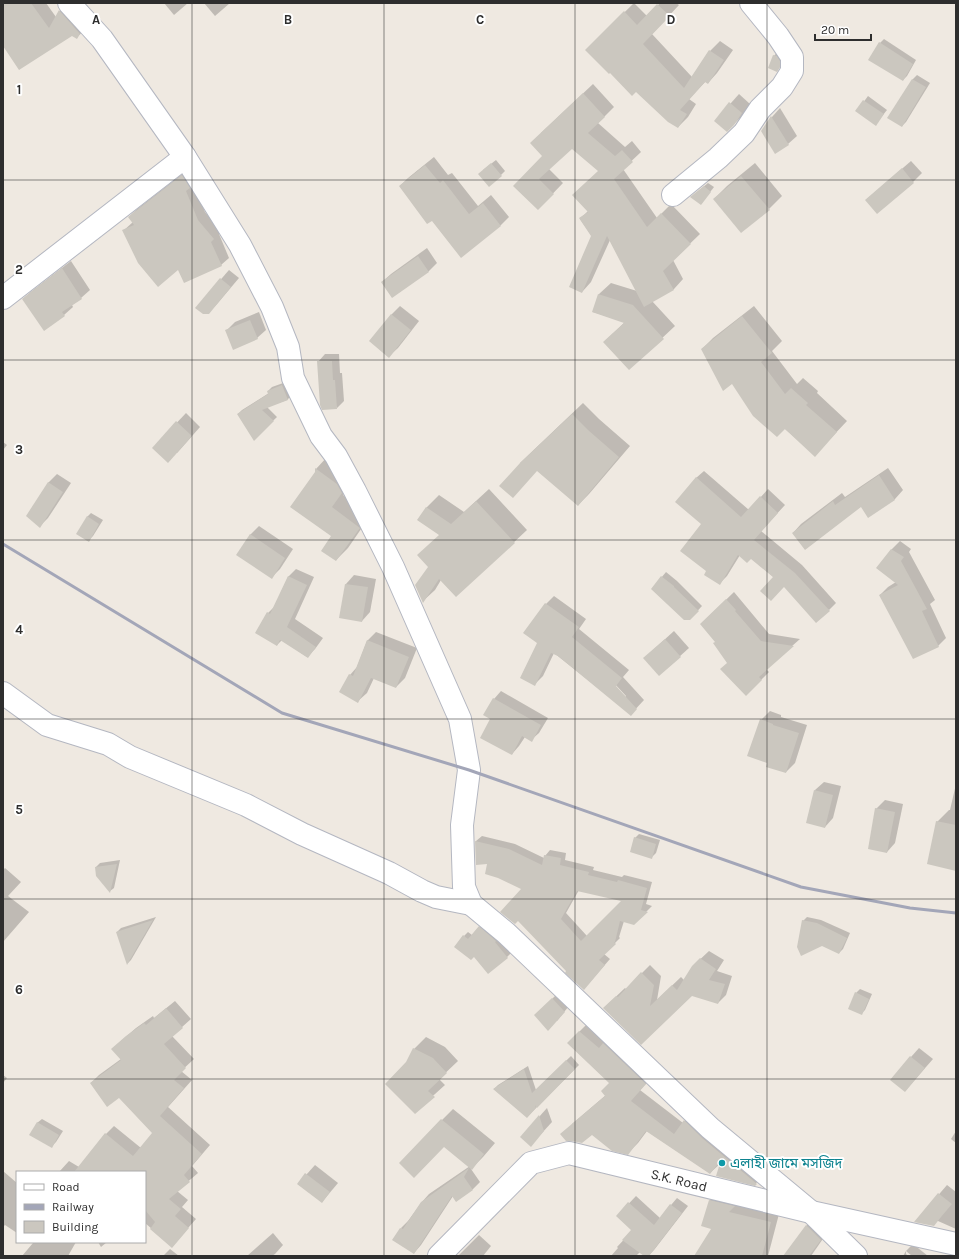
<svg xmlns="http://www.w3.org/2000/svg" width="959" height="1259" font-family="Karla,'Noto Sans Bengali',sans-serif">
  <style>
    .shadow { fill: #0003; fill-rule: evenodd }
    .building { fill: #cbc7bf; fill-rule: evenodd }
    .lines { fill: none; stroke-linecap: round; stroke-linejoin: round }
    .minor-casing { stroke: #b4b7c1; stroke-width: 24 }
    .secondary-casing { stroke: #b4b7c1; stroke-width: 24 }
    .minor { stroke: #fff; stroke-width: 22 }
    .secondary { stroke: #fff; stroke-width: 22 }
    .rail { stroke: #a3a6b8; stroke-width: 3 }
    .grid { fill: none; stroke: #2e2e2e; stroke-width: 1; stroke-opacity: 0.55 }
    .culture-dot { fill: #0f9aa8; stroke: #fff; stroke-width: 1.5 }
    .labels { text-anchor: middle; stroke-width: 4; stroke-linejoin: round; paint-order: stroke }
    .culture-label { font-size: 14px; fill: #0d838f; stroke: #fff; text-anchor: start }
    .street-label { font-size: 14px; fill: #2e2e2e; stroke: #fff }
    .grid-label { font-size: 13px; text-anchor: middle; font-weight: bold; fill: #2e2e2e; stroke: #fff; stroke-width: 4; stroke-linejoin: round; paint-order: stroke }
  </style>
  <rect width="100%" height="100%" fill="#efe9e1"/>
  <g class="shadow">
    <path d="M3,3H46L56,17L60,11L68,3L86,29L77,37L72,34L3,44Z"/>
    <path d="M164,3H188L174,15Z"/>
    <path d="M204,3H230L215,16Z"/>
    <path d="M634,3L647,16L660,3H676L679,5L652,34L692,77L710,51L720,41L733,50L717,73L708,83L706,81L689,99L696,104L688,117L678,127L636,90L610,72L586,50Z"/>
    <path d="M884,39L916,60L907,76L903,80L880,43Z"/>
    <path d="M778,51L783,62L777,71L774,56Z"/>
    <path d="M917,75L930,83L906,122L902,126L889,118L913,79Z"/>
    <path d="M593,84L614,107L598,123L625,147L632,141L641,152L623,169L657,218L671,204L700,234L673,260L683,279L674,289L652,301L675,326L629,369L604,342L625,322L593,312L599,294L611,283L637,291L610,240L591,282L582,292L592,236L580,219L588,211L599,171L572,147L549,169L563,183L538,209L515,186L544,156L541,133Z"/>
    <path d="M739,94L750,104L743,115L727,131L715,121Z"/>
    <path d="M868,96L887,110L879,120L857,111Z"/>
    <path d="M780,108L797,136L788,144L762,131L772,117Z"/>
    <path d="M434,157L448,175L452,173L478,206L491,195L509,217L501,225L461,256L432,220L400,186L408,178Z"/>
    <path d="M496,160L505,171L501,175L483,170Z"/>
    <path d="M911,161L922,173L913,182L866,200Z"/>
    <path d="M755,163L782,196L769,209L714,199L727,186Z"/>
    <path d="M190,168L193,183L205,212L221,231L219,234L229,258L221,265L179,268L123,231L133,222L129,217L136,210Z"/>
    <path d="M708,183L714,187L701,204L696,193Z"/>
    <path d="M427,248L437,263L429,271L392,297L382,282L391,274Z"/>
    <path d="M71,261L90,290L81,298L72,305L73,307L64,315L23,299L32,291Z"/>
    <path d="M229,270L239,278L217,304L208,313L196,308Z"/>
    <path d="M400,306L419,321L398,348L389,356L370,341L392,314Z"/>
    <path d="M754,306L782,341L772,351L797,384L803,378L818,391L817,393L847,421L815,455L732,383L702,349L713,338Z"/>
    <path d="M259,312L266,330L257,338L226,331L235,322Z"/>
    <path d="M325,354H339L340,373H342L344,401L337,408L318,362Z"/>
    <path d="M286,382L291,396L287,400L267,407L277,417L254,439L238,414L242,410L269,393L268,391L272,387Z"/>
    <path d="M583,403L599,419L630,446L589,494L578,505L537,470L520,463Z"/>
    <path d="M186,413L200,427L177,453L153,448Z"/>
    <path d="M3,442L7,445L3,450Z"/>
    <path d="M327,457L353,481L343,495L370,516L348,548L336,560L333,536L316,472V469Z"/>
    <path d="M888,468L903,490L895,499L868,516L861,506L793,533L801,524L842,493L845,497Z"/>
    <path d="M704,471L749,510L768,489L785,505L761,531L802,565L836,603L829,610L784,586L751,558L740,555L727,576L720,583L707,570L696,478Z"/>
    <path d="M57,474L71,483L48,518L40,526L48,483Z"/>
    <path d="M489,489L527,530L456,596L441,580L435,590L423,601L429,567L440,534L418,520L427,507L439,495L464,512Z"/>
    <path d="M91,513L103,520L93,536L89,540L87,517Z"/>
    <path d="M259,526L293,549L280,569L271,578L250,535Z"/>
    <path d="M900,541L911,549L909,552L935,600L930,604L946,638L938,646L880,595L888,587L896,582L878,568L892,549Z"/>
    <path d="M296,569L314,577L295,619L323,638L315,649L307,657L282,640L277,645L268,613L275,606L288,577Z"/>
    <path d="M666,572L677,581L702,606L690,619L652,589Z"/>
    <path d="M354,575L376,579L370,612L362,621L340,617L346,584Z"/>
    <path d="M734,592L769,634L800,639L766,669L769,672L746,695L716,642L701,624Z"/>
    <path d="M554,596L586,619L579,629L629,670L623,677L644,700L631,714L554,653L543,676L535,684L539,642L546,604ZM613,682L626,696V697L622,694L611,683Z"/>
    <path d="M674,631L689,648L659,675L653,650Z"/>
    <path d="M376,632L417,648L405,678L396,687L374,678L367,693L358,701L350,675L357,667L367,641Z"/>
    <path d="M501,691L548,718L539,733L531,740L525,737L519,746L512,754L492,719L494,699Z"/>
    <path d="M770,711L781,715V717L807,725L795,763L786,772L769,763L761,720Z"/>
    <path d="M824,782L841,786L833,818L825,827L815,790Z"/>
    <path d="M956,784V866L937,822L949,810H950Z"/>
    <path d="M885,800L903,804L895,843L887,852L876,809Z"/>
    <path d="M639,834L660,840L656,853L652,857L635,838Z"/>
    <path d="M482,836L515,844L544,858L545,856L550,850L566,853L565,860L594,867L593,870L622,877L624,875L652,882L646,904L652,906L634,924L624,921L619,937L620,938L604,954L610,959L589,983L568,971L518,919L523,889L488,863L477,864L476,841ZM579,890L623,901L587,936L566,913Z"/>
    <path d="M120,860L114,888L110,891L96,867L100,863Z"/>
    <path d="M5,868L21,882L8,896L29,912L3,942V870Z"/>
    <path d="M156,917L131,960L128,963L117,932L121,928Z"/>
    <path d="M807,917L821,920L850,933L843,949L839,953L803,921Z"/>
    <path d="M483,923L498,937L511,953L507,957L474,956L464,936L468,932L472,935Z"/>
    <path d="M709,951L724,960L717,971L732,976L726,995L718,1003L692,995L641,1043L604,1008L625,988L626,989L650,965L661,976L657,1000L681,977L684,980L693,966Z"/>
    <path d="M860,989L872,994L865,1010L861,1014L856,993Z"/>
    <path d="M561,990L572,1002L557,1021L544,1007Z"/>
    <path d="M175,1001L191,1019L172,1036L194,1059L181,1071L192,1080L168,1107L210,1145L192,1166L198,1173L177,1191L188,1200L182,1207L196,1219L172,1246L145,1223V1172H59L69,1161L79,1167L106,1134L114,1126L141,1148L154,1132L119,1097L91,1083L99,1075L121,1059V1041L136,1028L153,1016L154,1018Z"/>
    <path d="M590,1021L656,1073L640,1090L683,1123L695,1111L767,1173L755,1184L722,1162L710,1173L647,1131L638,1143L628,1153L572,1124L606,1095L610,1083L568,1043Z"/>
    <path d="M426,1037L445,1047L458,1061L439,1079L445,1085L415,1112L407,1062L414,1049Z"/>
    <path d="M919,1048L933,1059L905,1091L911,1057Z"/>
    <path d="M571,1056L579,1065L527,1117L494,1089L498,1085L528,1066L536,1090Z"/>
    <path d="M3,1075L7,1078L3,1083Z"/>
    <path d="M547,1108L552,1122L531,1145L521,1137Z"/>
    <path d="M453,1109L495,1143L483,1157L471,1169L480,1182L473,1189L456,1201L453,1196L421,1245L414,1253L401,1228L408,1221L422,1202L429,1194L470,1166L445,1146L442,1120Z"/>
    <path d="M42,1119L63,1131L56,1142L52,1146L37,1123Z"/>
    <path d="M956,1131V1143L951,1139Z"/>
    <path d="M315,1165L338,1183L322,1202L298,1184Z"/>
    <path d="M3,1171L17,1183V1233L5,1225L3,1227Z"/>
    <path d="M947,1185L956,1192V1229L938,1221H916Z"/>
    <path d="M718,1192L779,1214L768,1256H695L713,1228L710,1200Z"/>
    <path d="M636,1196L660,1218L677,1198L688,1206L654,1250L648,1256H646L640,1252L636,1256H611L618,1248L617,1247L633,1230L617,1216Z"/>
    <path d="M815,1217L829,1230L811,1256H784L807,1225Z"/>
    <path d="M273,1233L283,1245L275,1254L272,1256H247Z"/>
    <path d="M479,1235L491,1246L483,1256H458Z"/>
    <path d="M31,1242H76L68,1256H22L33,1243Z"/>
    <path d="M98,1242H107L101,1247Z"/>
    <path d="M913,1244L928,1256H912L906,1251Z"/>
    <path d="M170,1249L179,1256H163Z"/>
    <path d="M906,1251V1254L908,1256H903Z"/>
  </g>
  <g class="building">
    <path d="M3,3H31L49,28L59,10L80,34L77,39L72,36L19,70L3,46Z"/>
    <path d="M657,4L670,16L643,44L684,88L709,50L724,60L708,84L705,82L680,110L687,114L678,128L668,122L636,92L632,96L610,73L609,74L585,50L624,11L637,25Z"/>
    <path d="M879,42L913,64L903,81L868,60Z"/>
    <path d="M773,55L777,56L780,61V67L777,72L768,68Z"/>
    <path d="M912,79L926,87L902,127L887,118Z"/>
    <path d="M583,93L605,117L588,133L615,156L622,150L633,162L614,179L647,227L661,213L691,244L663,271L674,290L644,307L607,236L582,293L569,287L591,236L579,218L588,212L572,195L598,171L572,149L539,179L554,194L538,210L513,186L542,156L530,143Z"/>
    <path d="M863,100L884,114L876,126L855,111Z"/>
    <path d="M729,102L742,113L734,125L727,132L714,121Z"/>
    <path d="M771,116L789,145L775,154L761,131Z"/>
    <path d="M491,163L502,176L489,187L478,174Z"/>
    <path d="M425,165L440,183L443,180L469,214L483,203L501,226L461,258L432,221L427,224L399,186Z"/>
    <path d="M902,168L914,183L877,214L865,200Z"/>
    <path d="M182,175L190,188L186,191L198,220L214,239L211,242L222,266L184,283L178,270L158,287L138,263L122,230L134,225L128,217Z"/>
    <path d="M741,176L770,210L741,233L713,199Z"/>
    <path d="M704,186L711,192L701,205L690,197Z"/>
    <path d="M418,256L429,272L392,298L381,282Z"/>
    <path d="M62,268L82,299L62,312L65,316L44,331L22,299Z"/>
    <path d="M220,278L231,287L209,314H203L195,308Z"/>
    <path d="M598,294L633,305L664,339L629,370L603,342L624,323L592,312Z"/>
    <path d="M391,314L411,330L389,358L369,341Z"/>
    <path d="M742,316L772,353L761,362L785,394L791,388L808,403L806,405L837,432L815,457L785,429L777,437L753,416L732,384L723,391L701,349Z"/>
    <path d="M250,320L258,339L233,350L225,330Z"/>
    <path d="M317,361H332L333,380H335L337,409L322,410L320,405Z"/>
    <path d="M282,385L288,400L262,410L274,421L254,441L237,414L268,394L267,391Z"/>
    <path d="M572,414L588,430L619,457L578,506L537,471L513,498L499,486L520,463Z"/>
    <path d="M176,421L192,436L168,463L152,448Z"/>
    <path d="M315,468L337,484L342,493L332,507L360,528L336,561L321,551L331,536L290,507L315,472V474Z"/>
    <path d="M879,475L895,500L868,518L861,507L805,550L792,533L833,501L835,505Z"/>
    <path d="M696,477L741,517L760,496L778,513L754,540L795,573L830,611L816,623L784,587L771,601L760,591L773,577L751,559L747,563L738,555L720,585L704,575L706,571L680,551L701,524L675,502Z"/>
    <path d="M48,482L63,492L40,528L26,516Z"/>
    <path d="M476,501L515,543L456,597L439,579L423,603L415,585L428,567L417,555L439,535L417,520L426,507L451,524Z"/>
    <path d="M87,516L99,524L89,542L76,534Z"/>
    <path d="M250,534L285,558L272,579L236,555Z"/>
    <path d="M891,549L904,557L901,561L927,609L922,611L939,647L913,659L879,595L898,585L876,568Z"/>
    <path d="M288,576L307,585L287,627L316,647L308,658L280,640L277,646L255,633L267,612L270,614Z"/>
    <path d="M661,576L674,586V587L699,611L690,620H684L651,589Z"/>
    <path d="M345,584L368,587L362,622L339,618Z"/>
    <path d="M726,599L736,610L735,611L761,641L794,646L759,677L762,680L746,696L720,669L727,663L713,643L715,642L700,624Z"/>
    <path d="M545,603L579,627L572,637L622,678L616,686L637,709L631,716L558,656L551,653L535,686L520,678L537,643L523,633Z"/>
    <path d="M665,639L681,657L659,676L643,658Z"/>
    <path d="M367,640L409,657L396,688L371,678L358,703L339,692L349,674L353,676Z"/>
    <path d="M493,698L541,725L532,742L522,736L512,755L480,738L490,719L483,715Z"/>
    <path d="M760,719L773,724V725L799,733L786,773L766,767L767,763L747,756Z"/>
    <path d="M814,790L833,795L825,828L806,823Z"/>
    <path d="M875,808L895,812L887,853L868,849Z"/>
    <path d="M936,821L956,825V871L927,864Z"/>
    <path d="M634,837L656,844L652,859L630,852Z"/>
    <path d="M475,841L509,849L542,865L544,855L561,858L560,865L589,872L588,875L617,882L618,880L647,888L641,910L648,912L634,925L620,921L615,942H614L616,944L599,960L605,965L584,990L565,973L566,971L518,921L515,924L500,912L521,889L498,878L485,874L487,864L476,865ZM577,891L621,901L581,941L561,919Z"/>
    <path d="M117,864L110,893L96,876L95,867Z"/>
    <path d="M153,920L127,965L116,932Z"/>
    <path d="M802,920L817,923L847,938L839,954L822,946L801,956L797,947Z"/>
    <path d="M479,926L496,941L495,942L508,958L488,974L474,957L471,960L454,947L463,935L468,939Z"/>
    <path d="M700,958L716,969L709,980L725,984L718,1004L692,996L641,1045L603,1008L616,996L618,997L641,972L654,985L650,1006L672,985L677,990L692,966Z"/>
    <path d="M855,992L869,999L862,1015L848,1009Z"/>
    <path d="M552,998L565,1012L548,1031L534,1015Z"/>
    <path d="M166,1008L183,1028L164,1044L186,1068L174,1080L184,1088L160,1116L202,1154L184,1175L190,1182L169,1199L181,1209L175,1216L189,1228L172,1248L150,1229L155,1222L145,1210V1172H74L105,1133L133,1156L152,1133L119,1098L107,1107L90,1083L121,1060L111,1049L126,1036L144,1023L146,1025Z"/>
    <path d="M579,1031L599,1048L603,1043L646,1084L631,1101L674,1134L684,1120L702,1138L757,1184L755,1186L716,1176L721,1160L710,1174L646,1131L628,1155L612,1151L592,1135L582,1143L572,1141H566L560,1134L605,1096L601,1091L609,1083L567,1043Z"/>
    <path d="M413,1048L433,1058L447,1073L428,1091L435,1097L415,1114L385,1084L406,1062Z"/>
    <path d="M910,1056L925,1068L905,1092L890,1080Z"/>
    <path d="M566,1060L575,1069L537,1108L535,1105L536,1108L527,1118L493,1089L524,1069L532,1093Z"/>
    <path d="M539,1115L544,1131L531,1147L520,1137Z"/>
    <path d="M441,1119L484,1154L472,1170L444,1147L414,1178L399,1163Z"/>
    <path d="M37,1122L59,1135L52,1148L29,1135Z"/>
    <path d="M469,1168L464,1177L473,1190L456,1202L452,1196L414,1254L392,1240L400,1228L403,1229L421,1202Z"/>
    <path d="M305,1173L330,1192L322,1203L297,1184Z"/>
    <path d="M938,1193L952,1204L941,1217L934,1226L914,1222Z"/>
    <path d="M709,1200L735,1206L729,1212L771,1222L762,1256H694L711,1229L701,1226Z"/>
    <path d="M628,1202L654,1225L670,1204L682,1213L649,1256H644L622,1240L631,1230L616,1216Z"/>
    <path d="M806,1225L821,1240L809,1256H783Z"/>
  </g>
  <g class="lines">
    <g class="minor-casing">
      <g id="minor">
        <path d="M69,3L102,39L185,157L240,245L272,307L288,347L293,378L321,436L336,456L355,491L393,567L460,719L469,770L462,825L464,887L471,904L506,933L710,1128L811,1212L856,1256"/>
        <path d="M673,195L718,158L744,133L760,109L782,87L792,71V57L778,36L751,3"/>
        <path d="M3,298L185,157"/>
        <path d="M3,693L47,725L108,744L130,757L246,805L302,834L389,873L422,891L436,897L471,904"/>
      </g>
    </g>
    <g class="secondary-casing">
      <path id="secondary" d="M439,1256L531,1163L569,1153L811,1212L956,1244"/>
    </g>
    <use href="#minor" class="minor"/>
    <use href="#secondary" class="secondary"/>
    <path class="rail" d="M3,544L282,713L469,770L801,887L910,908L956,913"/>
  </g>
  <path class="grid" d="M192,3V1256M384,3V1256M575,3V1256M767,3V1256M3,180H956M3,360H956M3,540H956M3,719H956M3,899H956M3,1079H956"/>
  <circle class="culture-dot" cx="722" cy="1163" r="4"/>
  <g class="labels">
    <g class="culture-label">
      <text x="730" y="1168">এলাহী জামে মসজিদ</text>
    </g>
    <g class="street-label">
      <text transform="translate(679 1180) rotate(14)" y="5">S.K. Road</text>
    </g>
  </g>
  <g class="grid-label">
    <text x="96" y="24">A</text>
    <text x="288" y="24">B</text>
    <text x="480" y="24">C</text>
    <text x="671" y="24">D</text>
    <text x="19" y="94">1</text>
    <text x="19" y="274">2</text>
    <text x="19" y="454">3</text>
    <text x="19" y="634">4</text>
    <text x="19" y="814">5</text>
    <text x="19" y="994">6</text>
  </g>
  <rect width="959" height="1259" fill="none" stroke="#2e2e2e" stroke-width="8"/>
  <rect x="16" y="1171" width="130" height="72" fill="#ffffff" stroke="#ababab"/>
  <rect x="24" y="1184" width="20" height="6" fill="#ffffff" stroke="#ababab"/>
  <text x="52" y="1191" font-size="12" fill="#2e2e2e">Road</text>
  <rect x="24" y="1204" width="20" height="6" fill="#a3a6b8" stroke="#ababab"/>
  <text x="52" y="1211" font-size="12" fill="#2e2e2e">Railway</text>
  <rect x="24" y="1221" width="20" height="12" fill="#cbc7bf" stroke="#ababab"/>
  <text x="52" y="1231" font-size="12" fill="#2e2e2e">Building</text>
  <path d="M815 34v6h56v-6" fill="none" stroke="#2e2e2e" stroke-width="2"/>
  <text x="821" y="34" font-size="12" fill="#2e2e2e" stroke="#ffffff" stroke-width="3" paint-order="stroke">20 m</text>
</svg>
